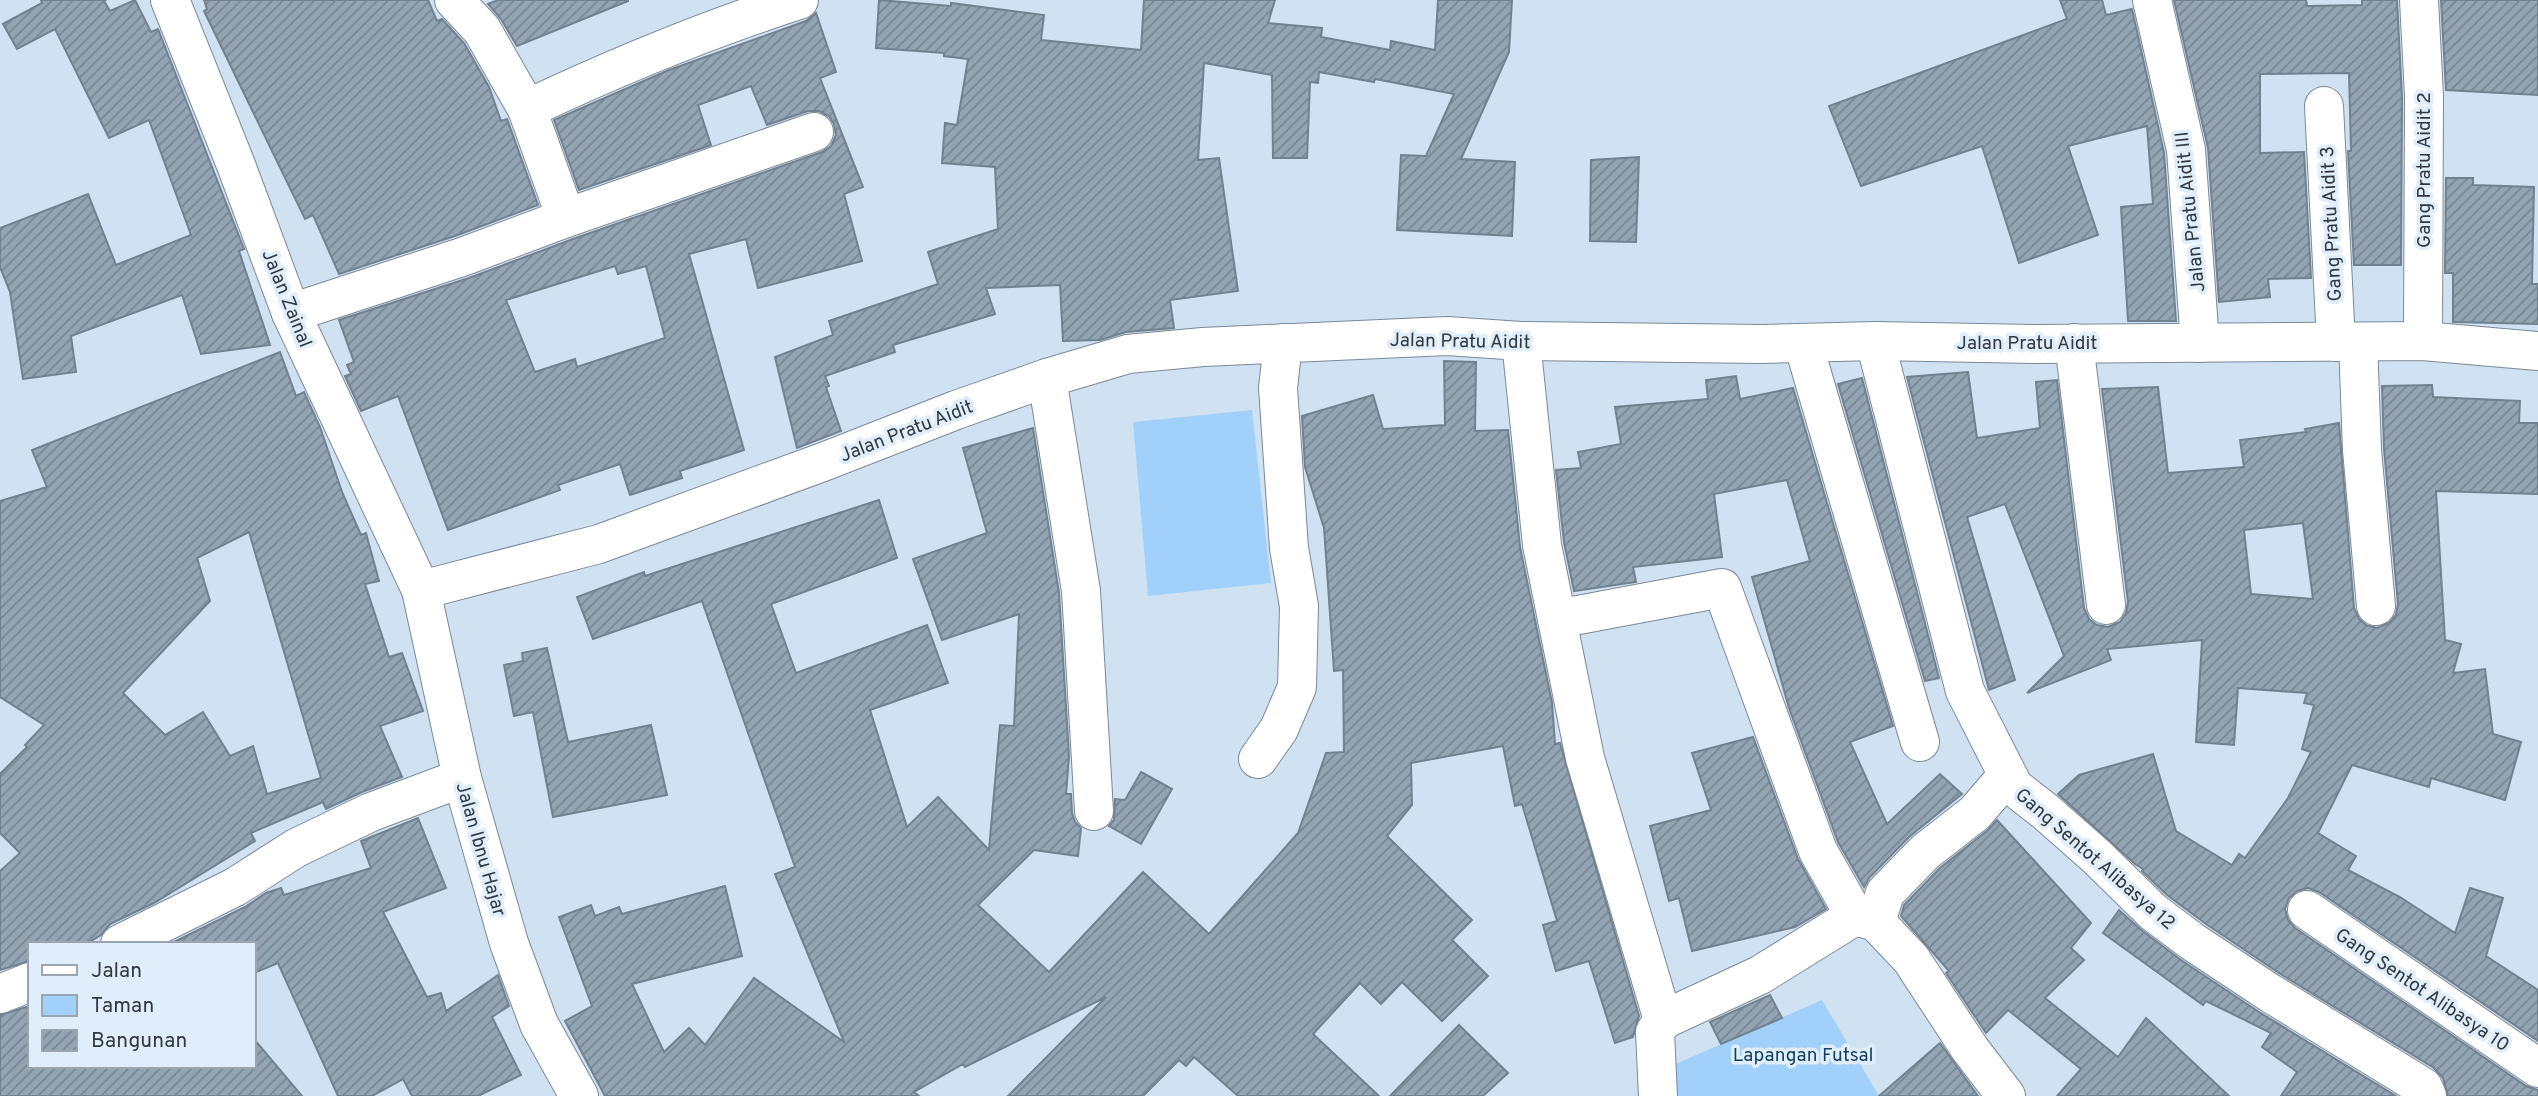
<svg xmlns="http://www.w3.org/2000/svg" width="2538" height="1096" font-family="Overpass,sans-serif">
  <style>
    .green { fill: #a1d1fb }
    .building { fill: url(#building-hatch); stroke: #71818f; stroke-width: 2; fill-rule: evenodd }
    .lines { fill: none; stroke-linecap: round; stroke-linejoin: round }
    .minor-casing { stroke: #798998; stroke-width: 40 }
    .minor { stroke: #fff; stroke-width: 38 }
    .labels { text-anchor: middle; stroke-width: 7; stroke-linejoin: round; paint-order: stroke }
    .street-label { font-size: 19px; fill: #31383e; stroke: #e0eefb }
    .park-label { font-size: 19px; fill: #114063; stroke: #e0eefb }
  </style>
  <defs>
    <pattern id="building-hatch" width="6" height="6" patternUnits="userSpaceOnUse" patternTransform="scale(1.75)"><rect width="6" height="6" fill="#93a4b3"/><path d="M-1 1l2-2M0 6l6-6M5 7l2-2" fill="none" stroke="#798793"/></pattern>
  </defs>
  <rect width="100%" height="100%" fill="#d0e2f2"/>
  <g class="green">
    <path d="M1252,410L1271,583L1148,596L1133,422Z"/>
    <path d="M1822,1000L1879,1096H1658L1655,1073Z"/>
  </g>
  <g class="building">
    <path d="M41,0H106L104,1L110,11L135,0L151,32L158,29L244,249L239,251L270,345L201,354L182,295L71,336L76,372L23,379L10,292L0,267V228L88,194L116,265L191,235L149,120L109,138L55,29L17,49L3,24L42,3Z"/>
    <path d="M204,0H428L437,21L442,19L464,43L489,87L501,121L507,119L538,205L455,236L339,274L313,215L305,219L204,11L207,9Z"/>
    <path d="M498,0H628V1L517,46L501,19L488,4Z"/>
    <path d="M879,0L951,6V3L1044,15L1041,40L1141,50L1144,0H1275L1268,23L1322,28L1321,37L1390,50L1391,41L1435,50L1438,0H1512L1509,52L1461,159L1515,162L1512,236L1397,230L1401,155L1426,156L1454,94L1375,79L1374,82L1319,72L1318,83L1310,82L1307,158H1273L1272,75L1204,63L1198,160L1219,158L1238,291L1170,300L1174,328L1126,332L1100,340L1063,341L1060,285L986,288L995,314L893,345L895,352L825,376L829,386L826,387L841,431L797,448L775,357L833,335L829,321L938,284L928,252L998,229L995,167L942,163L945,123L957,125L968,59L944,56V53L876,48Z"/>
    <path d="M2060,0H2102L2106,15L2132,9L2164,153L2176,321H2128L2121,207L2153,204L2147,126L2068,146L2098,235L2019,263L1982,146L1861,186L1829,106L2067,19Z"/>
    <path d="M2174,0H2306L2307,6L2362,5V0H2397L2402,97L2401,265H2354L2348,151H2351L2349,73L2260,74V153L2304,152L2311,278L2268,279L2270,297L2219,302L2208,148Z"/>
    <path d="M2441,0H2538V95L2446,90Z"/>
    <path d="M816,13L836,72L820,78L863,187L844,194L862,261L758,288L746,239L689,254L744,450L680,471L682,478L630,495L620,464L558,485L560,490L448,530L398,396L361,411L345,376L351,374L347,365L354,362L339,320L469,278L573,239L822,152L831,146L836,135L834,124L829,116L819,111H808L767,125L751,86L698,105L711,145L579,190L554,120L669,70L806,21ZM615,266L618,274L646,266L665,338L577,367L575,359L535,372L506,300Z"/>
    <path d="M1639,157L1636,242L1590,241L1591,160Z"/>
    <path d="M2446,178H2473V185L2534,187L2532,284H2538V324L2453,322V273H2445Z"/>
    <path d="M280,352L296,396L304,392L320,427L342,492L361,535L366,533L379,581L365,584L389,657L402,653L423,711L380,726L402,777L362,792L326,809L323,802L251,833L255,841L154,903L110,924L101,935L86,944H30V961L0,970V871L20,853L0,833V774L27,747L25,745L44,725L0,697V501L47,487L32,450ZM249,532L321,778L267,794L253,746L230,756L203,712L165,735L123,693L210,601L197,558Z"/>
    <path d="M1444,361L1476,362L1475,431L1508,430L1520,547L1552,703L1555,744L1560,743L1639,1016L1633,1037L1615,1043L1589,961L1556,971L1543,925L1557,921L1522,804L1515,806L1503,746L1411,763L1412,805L1387,836L1472,920L1452,940L1488,976L1442,1021L1402,982L1381,1004L1360,983L1313,1034L1379,1096H1238L1194,1057L1186,1066L1179,1060L1143,1096H1008L1106,997L965,1067L963,1064L914,1092L919,1096H605L565,1021L592,1006L559,917L591,905L595,916L619,907L622,914L725,886L742,956L632,984L664,1052L689,1028L705,1045L754,978L844,1042L775,874L795,867L702,601L593,639L577,597L644,572L645,576L879,500L897,558L771,604L796,673L927,625L948,683L870,710L907,827L938,797L989,850L1000,725L1014,726L1019,614L942,640L913,559L987,533L963,448L1033,428L1059,593L1069,756L1066,794H1071L1072,813L1075,822L1081,828L1078,856L1034,850L978,905L1049,972L1143,872L1209,934L1298,833L1326,753L1344,752L1343,670L1334,671L1324,528L1305,467L1302,416L1373,395L1383,429L1445,425Z"/>
    <path d="M1968,372L1977,438L2040,428L2036,382L2057,380L2084,608L2089,619L2097,625L2108,627L2120,622L2126,613L2128,602L2102,389L2158,387L2168,473L2244,467L2240,440L2306,432L2305,429L2339,423L2354,608L2359,619L2366,625L2377,628L2389,623L2396,615L2398,604L2384,449L2382,386L2432,385L2433,397L2520,401L2519,423H2538V494L2436,491L2445,640L2461,644L2453,673L2485,669L2493,734L2521,742L2505,800L2431,778L2429,787L2352,765L2318,833L2356,856L2348,870L2400,897L2455,933L2470,888L2503,898L2486,956L2538,990V1041L2319,892L2308,888L2297,891L2289,898L2285,909L2288,920L2295,928L2526,1086L2538,1090V1096H2448L2443,1078L2434,1068L2282,975L2206,924L2167,895L2142,871L2143,869L2135,864L2058,794L2079,775L2153,754L2176,831L2232,865L2239,854L2245,858L2288,798L2311,752L2302,749L2314,705L2304,703L2307,693L2238,688L2234,745L2196,742L2202,640L2107,649L2111,660L2027,693L2064,656L2005,504L1967,517L2015,680L1989,690L1907,377ZM2303,523L2313,599L2251,594L2244,530Z"/>
    <path d="M1736,376L1740,399L1793,388L1893,726L1850,742L1887,824L1940,774L1962,794L1909,837L1869,878L1864,887L1838,842L1789,708L1752,577L1810,561L1787,480L1714,494L1722,557L1633,567L1636,582L1574,591L1564,542L1556,470L1581,468L1578,452L1621,444L1615,407L1708,399L1706,380Z"/>
    <path d="M1862,378L1939,678L1925,681L1838,384Z"/>
    <path d="M547,648L568,742L651,725L667,795L553,817L533,712L514,716L504,665L523,661L522,653Z"/>
    <path d="M1753,737L1798,859L1826,909L1795,927L1692,951L1679,898L1669,901L1650,826L1711,810L1692,753Z"/>
    <path d="M1141,772L1172,789L1141,844L1109,826L1114,820L1115,799L1125,800Z"/>
    <path d="M418,818L446,888L383,912L427,997L441,993L446,1011L498,975L509,1006L492,1017L521,1075L478,1096H412L403,1079L372,1096H338L278,963L254,973V944H170L245,907L266,893L281,888L284,895L371,868L361,841Z"/>
    <path d="M1997,820L2091,923L2071,948L2084,960L2045,998L2118,1057L2146,1018L2229,1096H2057L2081,1069L2008,1010L1986,1033L1946,973L1949,971L1901,916L1904,905L1940,868L1988,830Z"/>
    <path d="M2119,910L2140,929L2181,960L2259,1012L2396,1096H2281L2297,1072L2262,1047L2271,1033L2206,1001L2203,1005L2103,933Z"/>
    <path d="M1770,995L1782,1018L1721,1044L1710,1022Z"/>
    <path d="M26,1007L30,1014V1066H254V1039L302,1096H0V1015Z"/>
    <path d="M1459,1025L1508,1073L1483,1096H1390Z"/>
    <path d="M1940,1043L1978,1096H1879Z"/>
  </g>
  <g class="lines">
    <g class="minor-casing">
      <g id="minor">
        <path d="M170,0L236,165L291,313L421,590L462,778L509,943L539,1024L579,1096"/>
        <path d="M454,0L482,30L527,109C616,67 705,30 799,0"/>
        <path d="M2152,0L2186,150L2200,343"/>
        <path d="M2419,0L2424,96L2423,341"/>
        <path d="M2324,106L2336,342"/>
        <path d="M527,109L566,218L814,132"/>
        <path d="M291,313L462,257L566,218"/>
        <path d="M1521,341L1542,545L1585,758L1663,1020"/>
        <path d="M1875,341L1965,691L2014,787L2046,812L2097,857L2153,912L2193,942L2270,993L2423,1087L2427,1096"/>
        <path d="M2358,342L2362,450L2376,606"/>
        <path d="M1803,343L1920,742"/>
        <path d="M2074,343L2106,605"/>
        <path d="M1047,378L1081,591L1094,811"/>
        <path d="M421,590L599,544L823,462L956,410L1047,378L1128,354L1203,347L1447,336L1521,341L1762,344L1875,341L2036,344L2423,341L2538,351"/>
        <path d="M1557,619L1722,588L1818,851L1855,916"/>
        <path d="M1258,759L1279,729L1297,687L1299,606L1289,548L1278,388L1283,343"/>
        <path d="M2307,910L2538,1068"/>
        <path d="M1876,922L1885,893L1925,852L1975,813L1999,785L2014,787"/>
        <path d="M120,944L235,887L296,848L371,812L462,778"/>
        <path d="M0,994L30,982"/>
        <path d="M1663,1020L1760,975L1855,916L1876,922L1911,959L1970,1049L2006,1096"/>
        <path d="M1658,1096L1655,1032L1663,1020"/>
      </g>
    </g>
    <use href="#minor" class="minor"/>
  </g>
  <g class="labels">
    <g class="street-label">
      <text transform="translate(2423 170) rotate(-90)" y="7">Gang Pratu Aidit 2</text>
      <text transform="translate(2189 212) rotate(-96)" y="7">Jalan Pratu Aidit III</text>
      <text transform="translate(2330 224) rotate(-93)" y="7">Gang Pratu Aidit 3</text>
      <text transform="translate(288 298) rotate(68)" y="7">Jalan Zainal</text>
      <text transform="translate(1460 340) rotate(1)" y="7">Jalan Pratu Aidit</text>
      <text x="2027" y="349">Jalan Pratu Aidit</text>
      <text transform="translate(906 430) rotate(-21)" y="7">Jalan Pratu Aidit</text>
      <text transform="translate(482 849) rotate(74)" y="7">Jalan Ibnu Hajar</text>
      <text transform="translate(2096 858) rotate(41)" y="7">Gang Sentot Alibasya 12</text>
      <text transform="translate(2423 989) rotate(34)" y="7">Gang Sentot Alibasya 10</text>
    </g>
    <g class="park-label">
      <text x="1803" y="1061">Lapangan Futsal</text>
    </g>
  </g>
  <rect x="28" y="942" width="228" height="126" fill="#e0eefb" stroke="#9aa5af" stroke-width="2"/>
  <rect x="42" y="965" width="35" height="10" fill="#ffffff" stroke="#9aa5af" stroke-width="2"/>
  <text x="91" y="977" font-size="21" fill="#31383e">Jalan</text>
  <rect x="42" y="995" width="35" height="21" fill="#a1d1fb" stroke="#9aa5af" stroke-width="2"/>
  <text x="91" y="1012" font-size="21" fill="#31383e">Taman</text>
  <rect x="42" y="1030" width="35" height="21" fill="url(#building-hatch)" stroke="#9aa5af" stroke-width="2"/>
  <text x="91" y="1047" font-size="21" fill="#31383e">Bangunan</text>
</svg>
